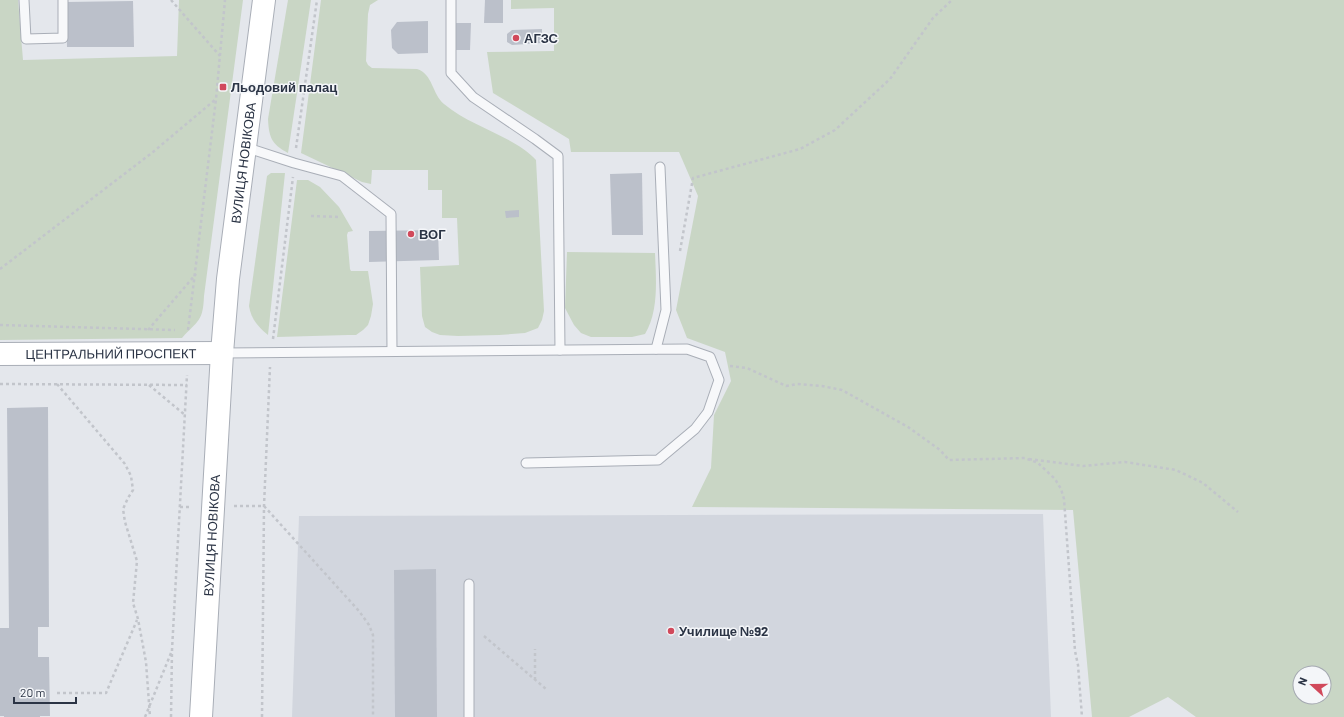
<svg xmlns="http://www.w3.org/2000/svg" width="1344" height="717" font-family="Barlow,sans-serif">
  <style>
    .built { fill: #d2d6de }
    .green { fill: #c9d6c5; fill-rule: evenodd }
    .building { fill: #bbc0ca }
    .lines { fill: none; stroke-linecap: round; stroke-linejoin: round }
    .lane-casing { stroke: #a9aeb7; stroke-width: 11 }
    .secondary-casing { stroke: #a9aeb7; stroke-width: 24 }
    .path { stroke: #c2c5cb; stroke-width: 2.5; stroke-dasharray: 3 3; stroke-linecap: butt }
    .lane { stroke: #f7f8fa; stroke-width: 9 }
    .secondary { stroke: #fff; stroke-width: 22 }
    .poi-dot { fill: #d1495b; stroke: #f4f6f9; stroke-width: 1.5 }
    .labels { text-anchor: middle; stroke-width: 3; stroke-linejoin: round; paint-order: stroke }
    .poi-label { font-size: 13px; font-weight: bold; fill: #2b3445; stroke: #f4f6f9; text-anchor: start }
    .street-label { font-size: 13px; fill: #2b3445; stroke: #f4f6f9 }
  </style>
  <rect width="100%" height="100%" fill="#e4e7ec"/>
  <path class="built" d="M1043,514L1051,717H292L299,516Z"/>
  <g class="green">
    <path d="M0,0H18L23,60L177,56L179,0H243L204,296C203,322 198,320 182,338L0,340Z"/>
    <path d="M288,0H311L288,153C271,144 269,137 268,119Z"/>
    <path d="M321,0H427H378L370,5L368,14L366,61L368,65L372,68L417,69C433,74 432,94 444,104C471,127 514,136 536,160L544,311L542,320L538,328L525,333L499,335L458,336L440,335L432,332L425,327L422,316L420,267L459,265L457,218H442V190H428V170H372L371,184L362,182L301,153Z"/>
    <path d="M511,0H1344V717H1196L1168,697L1129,717H1092L1073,510L692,507L711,468L714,415L731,381L725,352L687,338L676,310L698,196L679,152H571L569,139L493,93L487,52L554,51V8L511,9ZM1300,673H1324V697H1300Z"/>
    <path d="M271,173H285L268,335C258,327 251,319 249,306L267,176Z"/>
    <path d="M297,180H308L320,187L339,207L353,231L348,232L347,235L350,269L351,271H368L373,304L371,316L368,325L363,330L356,335H348L277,337Z"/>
    <path d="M567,252L655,253C656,279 659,311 645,334L632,337H591L581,333L574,325L565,308Z"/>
  </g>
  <g class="building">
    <path d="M485,0H503V23H484Z"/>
    <path d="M133,1L134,47H67L66,2Z"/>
    <path d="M428,21V53L398,54L392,48L391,30L397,22Z"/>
    <path d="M454,23H471L470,50H453Z"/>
    <path d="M542,29V43L512,45L507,42V34L512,30Z"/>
    <path d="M642,173L643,235H612L610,174Z"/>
    <path d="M519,210V217L506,218L505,211Z"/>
    <path d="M438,230L439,260L369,262V231Z"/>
    <path d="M48,407L49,627H38V657H49L50,716H40V717H4V716H0V628H9L7,408Z"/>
    <path d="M436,569L437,717H395L394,570Z"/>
  </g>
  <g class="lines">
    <g class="lane-casing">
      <g id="lane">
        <path d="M24,0L26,39L63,38V0"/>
        <path d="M451,0V73L473,97L535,139L558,156L560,350"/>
        <path d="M245,147L294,163L342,176L391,214L392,351"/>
        <path d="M656,349L666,310L660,167"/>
        <path d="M222,353L687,349L710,357L719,380L708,412L695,429L658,460L526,463"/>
        <path d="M469,584V717"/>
      </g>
    </g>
    <g class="secondary-casing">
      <g id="secondary">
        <path id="s1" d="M0,354L222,353"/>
        <path id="s2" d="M201,717L222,353L228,279L264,0"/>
      </g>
    </g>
    <g class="path">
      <path d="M171,0L220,56"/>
      <path d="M296,148L317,0"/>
      <path d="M311,216L341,217"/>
      <path d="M680,251L693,178L800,149L835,130L890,79L933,18L952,0"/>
      <path d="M0,269L153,152L216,99"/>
      <path d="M0,325L175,330"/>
      <path d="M148,330L196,274"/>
      <path d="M188,330L216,99L225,0"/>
      <path d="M273,339L293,177"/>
      <path d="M730,366L747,368L786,386L797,384L822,386L842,390L908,427L940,450L949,460L1025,458L1038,463L1055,479L1061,489L1064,499L1075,651L1078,665L1082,717"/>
      <path d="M0,384L187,385"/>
      <path d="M57,384L125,464L131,476L133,490L128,498L123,509L125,522L137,561L133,603L138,619L146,662L150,717"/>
      <path d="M149,385L185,415"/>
      <path d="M1029,459L1083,466L1125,462L1176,470L1203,483L1238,512"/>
      <path d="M234,506H264L359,611L369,625L373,635V717"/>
      <path d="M180,507H191"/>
      <path d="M484,636L546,689"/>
      <path d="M535,680V649"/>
      <path d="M57,693H106L137,620"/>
      <path d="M145,717L171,653"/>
      <path d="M171,717L172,650L187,375"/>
      <path d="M262,717L264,506L270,367"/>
    </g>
    <use href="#lane" class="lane"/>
    <use href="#secondary" class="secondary"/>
  </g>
  <g class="poi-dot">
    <circle cx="516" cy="38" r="4"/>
    <rect x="219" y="83" width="8" height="8" rx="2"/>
    <circle cx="411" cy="234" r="4"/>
    <circle cx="671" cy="631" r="4"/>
  </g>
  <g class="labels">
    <g class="poi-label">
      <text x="524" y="43">АГЗС</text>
      <text x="231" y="92">Льодовий палац</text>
      <text x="419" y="239">ВОГ</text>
      <text x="679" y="636">Училище №92</text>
    </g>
    <g class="street-label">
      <text dy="5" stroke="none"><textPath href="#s2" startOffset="556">ВУЛИЦЯ НОВІКОВА</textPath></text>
      <text dy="5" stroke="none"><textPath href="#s1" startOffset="111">ЦЕНТРАЛЬНИЙ ПРОСПЕКТ</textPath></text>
      <text dy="5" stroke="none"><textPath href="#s2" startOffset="182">ВУЛИЦЯ НОВІКОВА</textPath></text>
    </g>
  </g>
  <g transform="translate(1312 685) rotate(291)"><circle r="19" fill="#f4f6f9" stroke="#a4a8b1"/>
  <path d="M0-3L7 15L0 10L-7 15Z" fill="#d1495b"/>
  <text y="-6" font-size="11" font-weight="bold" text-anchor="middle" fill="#2b3445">N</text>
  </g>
  <path d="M14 697v6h62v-6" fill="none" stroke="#2b3445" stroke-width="2"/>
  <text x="20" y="697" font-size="12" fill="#2b3445" stroke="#f4f6f9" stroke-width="3" paint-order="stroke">20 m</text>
</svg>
